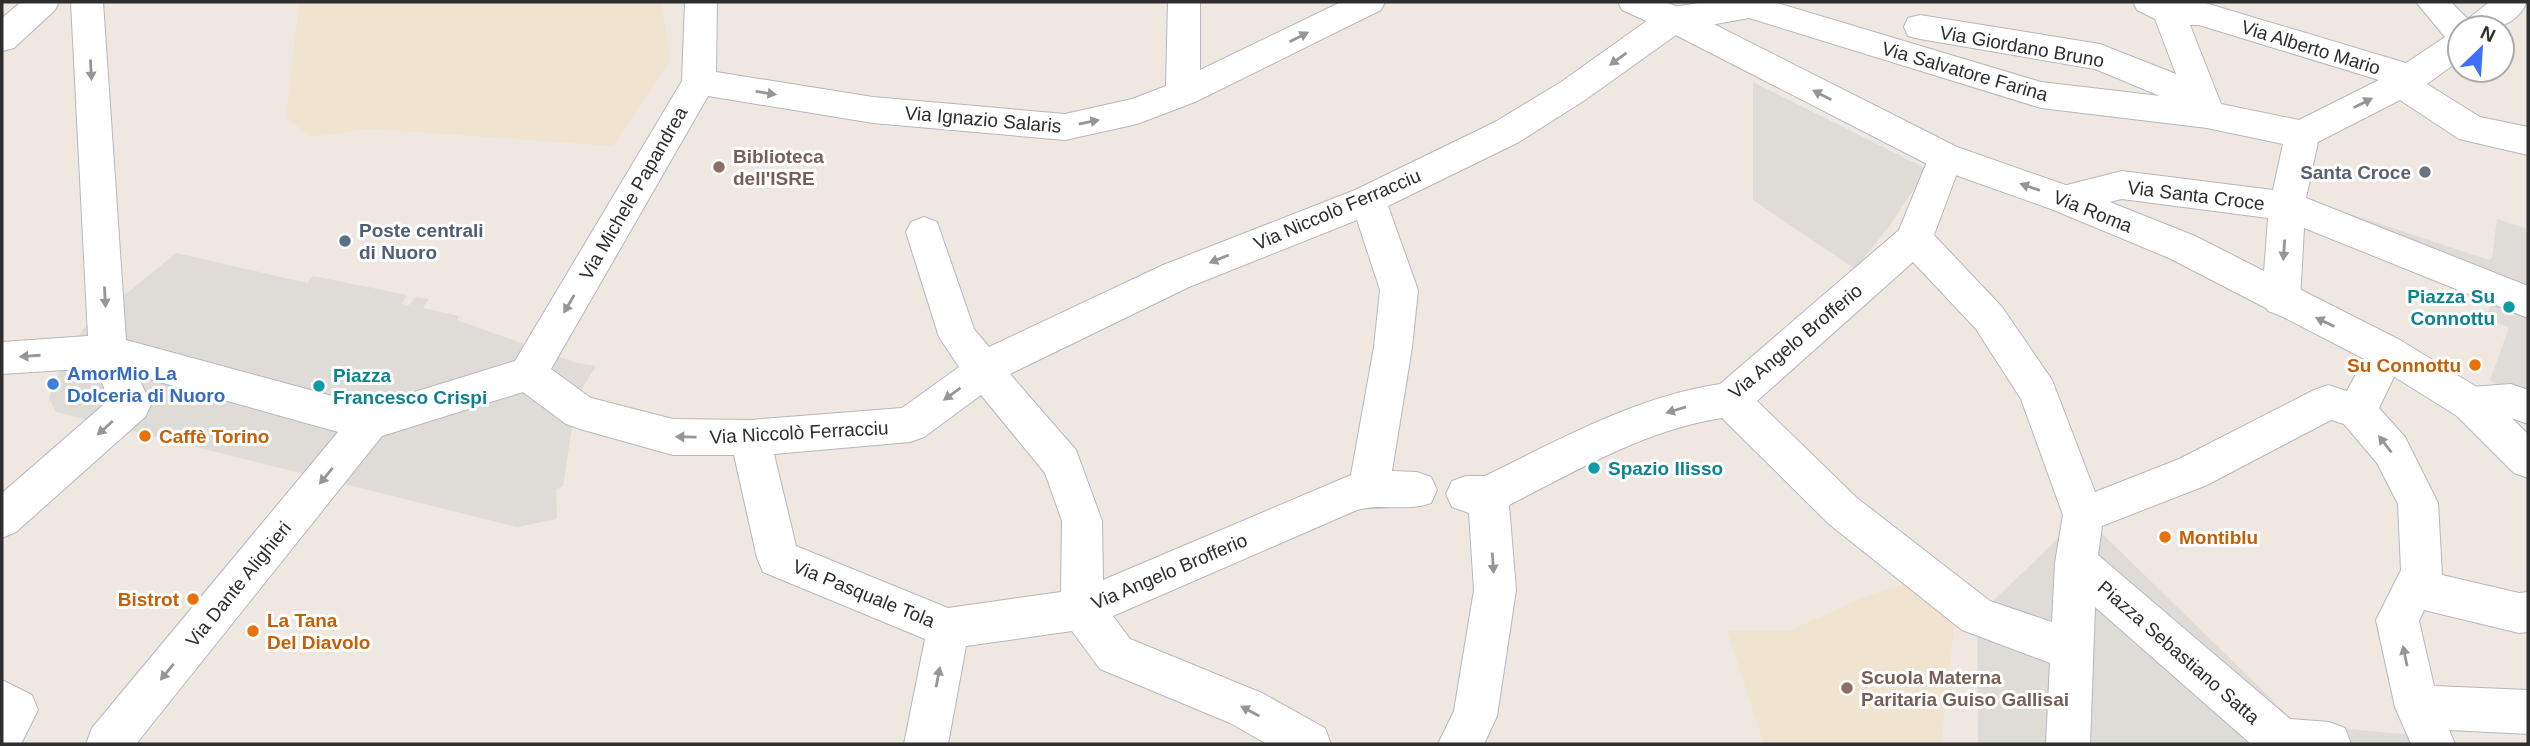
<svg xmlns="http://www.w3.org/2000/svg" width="2530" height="746" font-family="Arial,sans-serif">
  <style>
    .education { fill: #f0e4d0 }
    .plaza { fill: #dfdbd7 }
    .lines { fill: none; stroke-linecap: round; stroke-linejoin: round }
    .street-casing { stroke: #b4b7c1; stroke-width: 2 }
    .secondary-casing { stroke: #b4b7c1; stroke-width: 2 }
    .street { fill: #fff; fill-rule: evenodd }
    .secondary { fill: #fff; fill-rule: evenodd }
    .oneway { fill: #969696 }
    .education-dot { fill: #8d6e63; stroke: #fff; stroke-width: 2.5 }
    .worship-dot { fill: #6b7280; stroke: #fff; stroke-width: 2.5 }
    .service-dot { fill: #5c6f8a; stroke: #fff; stroke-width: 2.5 }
    .culture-dot { fill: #0f9aa8; stroke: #fff; stroke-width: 2.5 }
    .food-dot { fill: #e8710a; stroke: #fff; stroke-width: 2.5 }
    .shop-dot { fill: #3f7fe0; stroke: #fff; stroke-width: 2.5 }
    .labels { text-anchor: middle; stroke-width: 6; stroke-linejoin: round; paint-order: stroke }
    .street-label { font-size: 19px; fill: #2e2e2e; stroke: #fff }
    .education-label { font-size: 19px; font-weight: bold; fill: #785e54; stroke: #fff; text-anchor: start }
    .worship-label { font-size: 19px; font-weight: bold; fill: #5b616d; stroke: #fff; text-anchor: end }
    .service-label { font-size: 19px; font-weight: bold; fill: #4e5e75; stroke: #fff; text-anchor: start }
    .culture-label { font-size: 19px; font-weight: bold; fill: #0d838f; stroke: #fff; text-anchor: start }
    .food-label { font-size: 19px; font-weight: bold; fill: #c56008; stroke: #fff; text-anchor: start }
    .shop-label { font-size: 19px; font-weight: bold; fill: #366cbe; stroke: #fff; text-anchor: start }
  </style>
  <rect width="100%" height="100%" fill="#efe8e0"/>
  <g class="education">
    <path d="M299,2H662L670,62L613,146L370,129L312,137L286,118Z"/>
    <path d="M1916,581L1956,612L1941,744H1764L1727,631H1788L1867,596Z"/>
  </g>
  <g class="plaza">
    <path d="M1753,82L1927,169L1891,224L1855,269L1753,200Z"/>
    <path d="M2281,191L2489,260L2492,258L2497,219L2528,229V408L2490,380L2509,328L2487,318L2492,296Z"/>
    <path d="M176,253L307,283L313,276L407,295L402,304L409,305L415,297L429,299L423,308L459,316L457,320L577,363L596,366L576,399L563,487L556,489L557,519L517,527L56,412L49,398L58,374L83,329Z"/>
    <path d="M2083,515L2297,724L2412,735L2416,744H1978L1977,616Z"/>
  </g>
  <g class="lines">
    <g class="street-casing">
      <g id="street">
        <path d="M21,2H59L55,10L14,48L2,51V18Z"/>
        <path d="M71,2H103L126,340L369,406L515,361L682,81L685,2H717L716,72L873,97L1065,114L1132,99L1166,86L1168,2H1200V70L1341,2H1385L1381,10L1195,102L1137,124L1065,140L873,123L708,96L551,369L591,398L673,419L750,420L902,408L959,367L939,337L906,232L911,222L924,217L937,222L974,329L989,347L1163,265L1355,190L1495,122L1561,82L1662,10L1674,7L1704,2H1774L2041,82L2160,96L2095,69L1920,39L1908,36L1904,27L1908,18L1920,15L2100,44L2176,74L2155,19L2137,10L2133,2H2202L2406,63L2445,37L2416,2H2451L2468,19L2489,2H2527C2512,32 2489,28 2460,28V60L2427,84L2480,117L2528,127V155L2459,139L2400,100L2318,142L2306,198L2528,286V318L2304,228L2300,300L2294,311L2281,316L2268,311L2262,300L2268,218L2122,199L2064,213L2051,209L2046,199L2051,189L2122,171L2273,190L2283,144L2207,128L2041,108L1749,18L1683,30L1585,100L1519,142L1388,206L1418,290L1412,347L1392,471L1417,472L1431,477L1437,490L1431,503C1407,512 1382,503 1357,510L1113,616L1130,639L1262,693L1325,728L1331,744H1267L1230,723L1100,669L1072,631L966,646L948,744H904L925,639L763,572L757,558L734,455H673L580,429L566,424L523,392L382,436L136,744H86L92,728L338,432L138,376L151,405L145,417L16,532L2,538V493L109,400L96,368L2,374V342L88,336ZM2190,25H2199L2379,80L2299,120L2221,104ZM1357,220L1380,290L1374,347L1351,475L1103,580L1102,521L1076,450L1010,374L1189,287ZM981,395L1045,473L1062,521L1061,592L948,608L796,546L774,454L910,442L924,437Z"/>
        <path d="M1945,143L1957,147L1963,157L1934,235L2002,307L2052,380L2095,492L2179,459L2314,390L2328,385L2347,391L2374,340L2387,336L2400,340L2406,352L2379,408L2405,437L2438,503L2442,575L2519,593L2528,592V632L2519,633L2424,610L2419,621L2434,686L2528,690V734L2449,730L2455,744H2411L2395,707L2376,620L2401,570L2398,504L2377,463L2344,424L2331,420L2207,485L2102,526L2098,555L2290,719L2329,722L2345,728L2351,744H2251L2095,607L2090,744H2046L2050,663L1962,630L1829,524L1722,418C1645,430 1578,470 1509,505L1516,590L1497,716L1484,744H1438L1454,711L1474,590L1469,513L1452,507L1446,494L1452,481L1466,476H1485C1561,439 1635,397 1720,384L1899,230L1933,147ZM1913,262L1976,329L2021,399L2063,515L2055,563L2052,622L1990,601L1857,498L1757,401Z"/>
        <path d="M2511,384L2528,390V424L2511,418L2471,421L2457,416L2452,404L2457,392L2471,387Z"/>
        <path d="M2,680L32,695L38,710L21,744H2Z"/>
      </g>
    </g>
    <g class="secondary-casing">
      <path id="secondary" d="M1618,2H1665L1686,10L1957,147L2077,189L2195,236L2400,340L2485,392L2528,434V478L2514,473L2457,416L2374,364L2169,258L2051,209L1933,167L1662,28L1622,10Z"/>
    </g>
    <use href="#street" class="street"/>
    <use href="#secondary" class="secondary"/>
  </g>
  <defs><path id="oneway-solid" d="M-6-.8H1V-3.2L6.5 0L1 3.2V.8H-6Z" transform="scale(1.75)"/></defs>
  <g class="oneway">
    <use href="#oneway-solid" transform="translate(1299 37) rotate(-27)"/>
    <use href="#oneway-solid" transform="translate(1618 59) rotate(144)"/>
    <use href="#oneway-solid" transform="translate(91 70) rotate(87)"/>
    <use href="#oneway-solid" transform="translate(766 93) rotate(9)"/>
    <use href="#oneway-solid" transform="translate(1822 95) rotate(-153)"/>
    <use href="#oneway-solid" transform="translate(2363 103) rotate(-27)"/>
    <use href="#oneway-solid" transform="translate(1089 122) rotate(-12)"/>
    <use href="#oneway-solid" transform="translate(2030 187) rotate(-161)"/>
    <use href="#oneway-solid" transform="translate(2284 250) rotate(94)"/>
    <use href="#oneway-solid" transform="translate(1219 259) rotate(158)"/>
    <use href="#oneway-solid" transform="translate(105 297) rotate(87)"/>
    <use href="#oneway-solid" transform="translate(569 304) rotate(120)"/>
    <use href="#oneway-solid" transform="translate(2325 322) rotate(-154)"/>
    <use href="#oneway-solid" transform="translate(30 356) rotate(176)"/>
    <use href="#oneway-solid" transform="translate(952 394) rotate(144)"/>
    <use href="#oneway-solid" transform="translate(1676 410) rotate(163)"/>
    <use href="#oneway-solid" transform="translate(105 428) rotate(138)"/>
    <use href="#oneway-solid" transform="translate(686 437) rotate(-179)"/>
    <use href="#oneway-solid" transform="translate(2385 444) rotate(-128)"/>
    <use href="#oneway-solid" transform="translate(326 476) rotate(129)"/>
    <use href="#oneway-solid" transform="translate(1493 563) rotate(86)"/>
    <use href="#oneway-solid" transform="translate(2405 656) rotate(-102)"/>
    <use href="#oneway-solid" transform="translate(167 672) rotate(129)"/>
    <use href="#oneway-solid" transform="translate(938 677) rotate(-79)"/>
    <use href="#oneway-solid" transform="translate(1250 711) rotate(-152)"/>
  </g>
  <g class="education-dot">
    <circle cx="719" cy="167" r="7"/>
    <circle cx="1847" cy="688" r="7"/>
  </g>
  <circle class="worship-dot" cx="2425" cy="172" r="7"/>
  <circle class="service-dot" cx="345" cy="241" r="7"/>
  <g class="culture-dot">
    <circle cx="2509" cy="307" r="7"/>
    <circle cx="319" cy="386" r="7"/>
    <circle cx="1594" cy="468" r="7"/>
  </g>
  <g class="food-dot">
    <circle cx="2475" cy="365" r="7"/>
    <circle cx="145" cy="436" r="7"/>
    <circle cx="2165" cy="537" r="7"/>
    <circle cx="193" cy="599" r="7"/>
    <circle cx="253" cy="631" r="7"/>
  </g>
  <circle class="shop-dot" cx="53" cy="384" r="7"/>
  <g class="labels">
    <g class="street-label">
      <text transform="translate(2022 46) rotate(10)" y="7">Via Giordano Bruno</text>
      <text transform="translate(2311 47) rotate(17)" y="7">Via Alberto Mario</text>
      <text transform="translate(1965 71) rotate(16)" y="7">Via Salvatore Farina</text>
      <text transform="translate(983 119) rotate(5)" y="7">Via Ignazio Salaris</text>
      <text transform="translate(633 193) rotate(-60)" y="7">Via Michele Papandrea</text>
      <text transform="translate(2196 195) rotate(7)" y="7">Via Santa Croce</text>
      <text transform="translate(1337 209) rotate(-23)" y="7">Via Niccolò Ferracciu</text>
      <text transform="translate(2093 211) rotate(22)" y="7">Via Roma</text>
      <text transform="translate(1795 341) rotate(-40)" y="7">Via Angelo Brofferio</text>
      <text transform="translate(799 432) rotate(-3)" y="7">Via Niccolò Ferracciu</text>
      <text transform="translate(1169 571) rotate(-23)" y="7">Via Angelo Brofferio</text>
      <text transform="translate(238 584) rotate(-51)" y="7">Via Dante Alighieri</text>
      <text transform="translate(864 593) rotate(22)" y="7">Via Pasquale Tola</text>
      <text transform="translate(2179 652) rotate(41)" y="7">Piazza Sebastiano Satta</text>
    </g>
    <g class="education-label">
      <text x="733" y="163">Biblioteca<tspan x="733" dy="22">dell'ISRE</tspan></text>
      <text x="1861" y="684">Scuola Materna<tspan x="1861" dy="22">Paritaria Guiso Gallisai</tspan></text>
    </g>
    <g class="worship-label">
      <text x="2411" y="179">Santa Croce</text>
    </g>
    <g class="service-label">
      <text x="359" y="237">Poste centrali<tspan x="359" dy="22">di Nuoro</tspan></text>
    </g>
    <g class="culture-label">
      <text x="2495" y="303" text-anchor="end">Piazza Su<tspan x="2495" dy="22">Connottu</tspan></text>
      <text x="333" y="382">Piazza<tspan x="333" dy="22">Francesco Crispi</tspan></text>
      <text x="1608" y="475">Spazio Ilisso</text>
    </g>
    <g class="food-label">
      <text x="2461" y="372" text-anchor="end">Su Connottu</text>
      <text x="159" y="443">Caffè Torino</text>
      <text x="2179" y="544">Montiblu</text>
      <text x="179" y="606" text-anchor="end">Bistrot</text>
      <text x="267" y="627">La Tana<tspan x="267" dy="22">Del Diavolo</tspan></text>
    </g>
    <g class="shop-label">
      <text x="67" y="380">AmorMio La<tspan x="67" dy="22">Dolceria di Nuoro</tspan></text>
    </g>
  </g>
  <rect width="2530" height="746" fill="none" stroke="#2e2e2e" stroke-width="7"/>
  <g transform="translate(2481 49) rotate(25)"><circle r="33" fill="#ffffff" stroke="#ababab" stroke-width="2"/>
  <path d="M0-5L12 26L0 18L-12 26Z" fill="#406ffc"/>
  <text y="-10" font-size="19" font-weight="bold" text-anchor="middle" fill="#2e2e2e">N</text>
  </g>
</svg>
